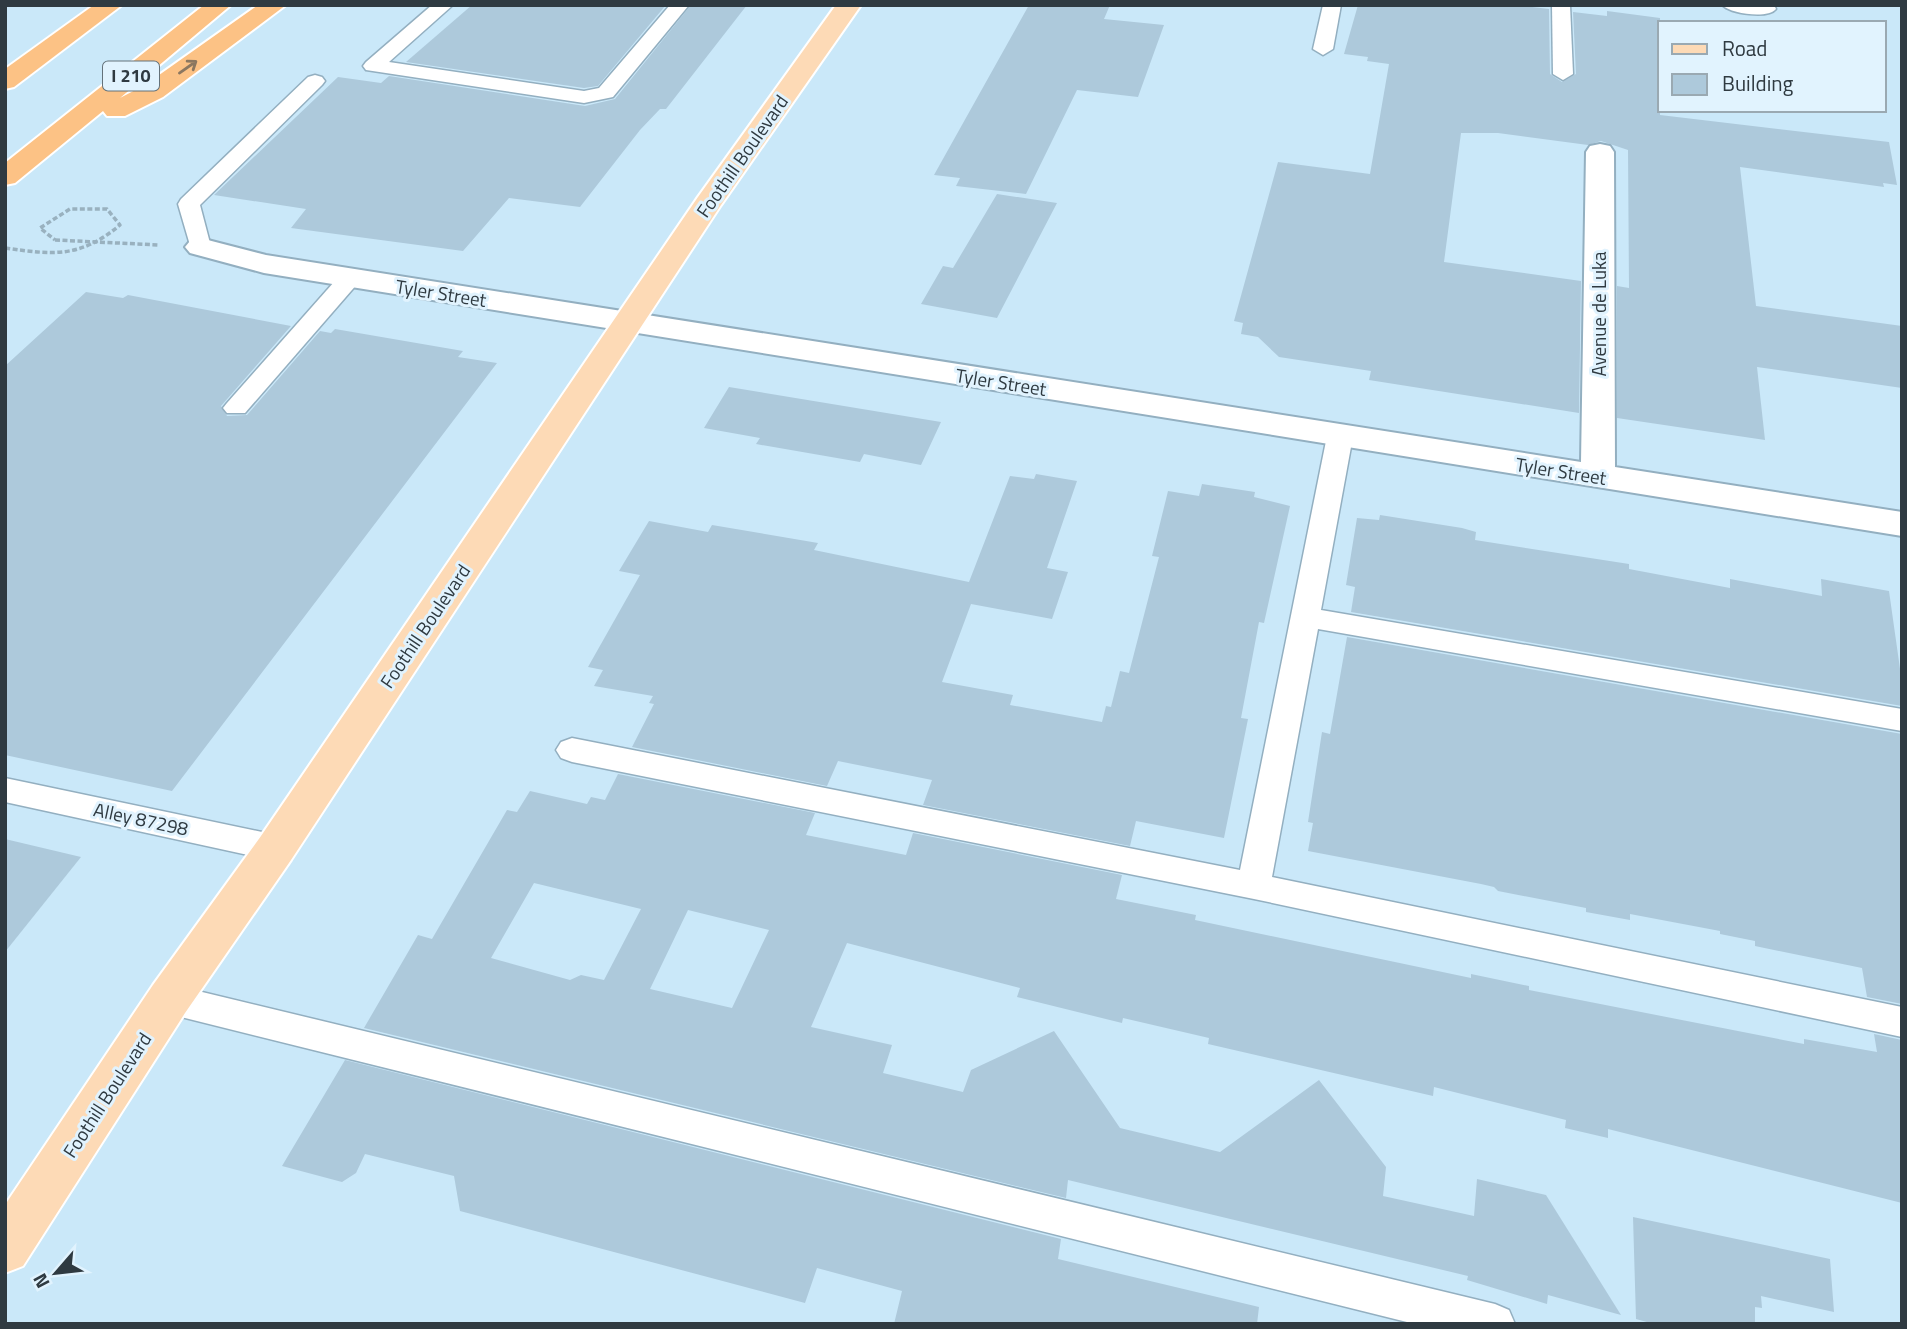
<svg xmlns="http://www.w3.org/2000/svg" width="1907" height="1329" font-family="'Titillium Web',sans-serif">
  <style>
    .building { fill: #adc9db; fill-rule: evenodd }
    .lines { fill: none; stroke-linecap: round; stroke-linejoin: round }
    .service-casing { stroke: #93afc0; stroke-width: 3 }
    .minor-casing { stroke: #93afc0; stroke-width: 4 }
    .primary-casing { stroke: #fff; stroke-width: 4 }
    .motorway-casing { stroke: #fff; stroke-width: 4 }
    .path { stroke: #99b1bf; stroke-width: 3.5; stroke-dasharray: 5 2.5; stroke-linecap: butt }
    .service { fill: #fff; fill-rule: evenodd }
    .minor { fill: #fff; fill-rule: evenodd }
    .primary { fill: #fddab6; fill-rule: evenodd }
    .motorway { fill: #fcc285; fill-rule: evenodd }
    .path-bridge { stroke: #99b1bf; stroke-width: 3.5; stroke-dasharray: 5 2.5; stroke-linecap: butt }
    .oneway { stroke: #8b7760 }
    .labels { text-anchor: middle; stroke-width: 6; stroke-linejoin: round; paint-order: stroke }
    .shield { fill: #e1f3fe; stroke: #64727a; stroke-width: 2 }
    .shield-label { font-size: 18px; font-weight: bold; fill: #2f3a41 }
    .street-label { font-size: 19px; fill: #2f3a41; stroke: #e1f3fe }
  </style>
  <rect width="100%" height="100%" fill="#cae8f9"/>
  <g class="building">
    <path d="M472,5H666L598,86L584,88L406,62Z"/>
    <path d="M691,5H747L666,109H660L640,130L580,207L509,198L463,251L291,228L306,209L214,195L338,77L381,83L389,76L585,106L615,99Z"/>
    <path d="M1029,5H1110L1104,19L1164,25L1138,97L1077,90L1026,194L956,186L960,178L934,175Z"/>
    <path d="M1358,5H1515L1549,9L1550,74L1562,82L1576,74L1573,12L1607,16V11L1660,18V115L1889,142L1897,185L1883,183L1884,187L1740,167L1756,306L1902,326V388L1757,367L1765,440L1617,418V286L1629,288L1628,150L1601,141L1588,145L1498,133H1461L1444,262L1581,281L1579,413L1369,380L1371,371L1279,357L1258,337L1241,334L1243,323L1234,321L1278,162L1370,174L1389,64L1367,61L1368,57L1344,54Z"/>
    <path d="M997,194L1057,203L997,318L921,304L943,266L953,268Z"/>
    <path d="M86,292L123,298L128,295L291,326L221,406L227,416L247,415L320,331L331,333L335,329L463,351L458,357L497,363L172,791L5,755V366Z"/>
    <path d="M729,387L941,422L921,465L864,454L860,462L756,444L760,438L704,428Z"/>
    <path d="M1036,474L1077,481L1047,568L1068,572L1052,619L971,604L942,682L1013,695L1010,705L1102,722L1106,706L1111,707L1120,671L1129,673L1159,557L1152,556L1168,491L1199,496L1202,484L1255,492L1254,497L1290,506L1264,623L1259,622L1241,718L1248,719L1224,838L1136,821L1130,846L923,805L932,780L838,761L827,786L632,747L654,704L649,703L653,696L594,686L603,670L588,667L640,575L619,571L649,521L708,532L712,525L818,543L814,550L969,582L1010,476L1034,479Z"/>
    <path d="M1380,515L1462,528L1476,532L1475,540L1629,564V569L1730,588V579L1822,596L1821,579L1889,591L1902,683V706L1351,612L1355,587L1346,585L1357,518L1379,520Z"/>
    <path d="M1347,637L1902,734V1004L1867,997L1862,968L1755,946V941L1720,934V931L1630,914V920L1586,912V908L1498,891L1494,887L1481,884L1308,851L1313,823L1308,822L1322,732L1330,734Z"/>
    <path d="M618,774L815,813L806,835L906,855L913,833L1122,875L1116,899L1196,915L1195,920L1471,978V974L1529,986V990L1804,1044V1039L1877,1052L1874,1034L1902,1040V1203L1608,1129V1138L1565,1128L1566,1120L1434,1087L1433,1096L1208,1044L1209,1038L1123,1018L1122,1023L1017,997L1020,988L847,943L811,1027L892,1045L883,1073L963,1092L971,1070L1054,1031L1120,1128L1220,1152L1319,1080L1386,1167L1383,1196L1474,1216L1477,1179L1546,1195L1621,1315L1548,1295L1547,1304L1467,1280L1468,1276L1068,1180L1066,1198L364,1028L418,935L432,939L507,810L517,812L530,791L587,804L591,797L605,800ZM534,883L641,909L604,980L581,975L570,980L491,958ZM688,910L769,930L732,1008L650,989Z"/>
    <path d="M5,839L81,857L5,952Z"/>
    <path d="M345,1060L1061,1239L1058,1259L1259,1307L1257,1324H894L902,1291L817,1268L805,1303L460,1211L454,1176L365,1154L356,1173L342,1182L282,1166Z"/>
    <path d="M1633,1217L1830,1259L1834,1312L1761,1296L1762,1308L1755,1307V1324H1654L1636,1319Z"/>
  </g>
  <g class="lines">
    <g class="service-casing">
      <g id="service">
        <path d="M432,5H453L389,62L584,91L599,88L670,5H689L613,97L584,103L366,70L363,66L366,62Z"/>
        <path d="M1323,5H1341L1333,49L1323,55L1313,49Z"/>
        <path d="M1552,5H1570L1573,74L1563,80L1553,74Z"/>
        <path d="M1722,5H1774L1776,9C1768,19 1731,14 1722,5Z"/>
        <path d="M315,75L322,77L325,81L322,85L200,205L211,247L208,252H192L178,204L181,199L308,77Z"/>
        <path d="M350,271L358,273L362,278L358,283L245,413H227L223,408L227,403L342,273Z"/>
        <path d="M1340,428L1349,430L1353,436L1321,610L1902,709V731L1318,629L1272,877L1902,1007V1037L1254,899L572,762L561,758L556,750L561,742L572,738L1240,870L1327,436L1331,430Z"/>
        <path d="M5,778L276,835L288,839L292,848L288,857L276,861L5,802Z"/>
        <path d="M169,984L1495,1304L1509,1310L1515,1324H1415L169,1014L157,1009L151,999L157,989Z"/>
      </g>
    </g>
    <g class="minor-casing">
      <path id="minor" d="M1600,144L1610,146L1614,152L1615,467L1902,512V536L264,273L190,253L185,247L190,241L200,238L266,255L1581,462L1586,152L1590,146Z"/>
    </g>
    <g class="primary-casing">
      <path id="primary" d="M836,5H861L721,205L291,860L185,1013L23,1266L5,1273V1205L153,985L261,836L698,197Z"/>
    </g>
    <g class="motorway-casing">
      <g id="motorway">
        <path d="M94,5H122L14,87L5,89V69Z"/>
        <path d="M204,5H231L120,98L145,85L258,5H286L163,97L125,116H107L103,111L15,183L5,185V163Z"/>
      </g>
    </g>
    <path class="path" d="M55,240L159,245"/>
    <use href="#service" class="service"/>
    <use href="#minor" class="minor"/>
    <use href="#primary" class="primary"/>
    <use href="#motorway" class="motorway"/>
    <path class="path-bridge" d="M5,248C54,255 80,258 120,225L107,209H70L40,228L55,240"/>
  </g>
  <defs><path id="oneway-shaft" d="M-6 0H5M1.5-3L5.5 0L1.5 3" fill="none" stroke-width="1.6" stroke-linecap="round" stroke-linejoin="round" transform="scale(1.75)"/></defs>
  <use class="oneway" href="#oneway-shaft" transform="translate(188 67) rotate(-35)"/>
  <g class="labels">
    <rect class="shield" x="103" y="61.5" width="56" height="29" rx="5"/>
    <g class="shield-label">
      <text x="131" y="82">I 210</text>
    </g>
    <g class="street-label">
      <text transform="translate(742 156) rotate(-55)" y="7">Foothill Boulevard</text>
      <text transform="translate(441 293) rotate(9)" y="7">Tyler Street</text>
      <text transform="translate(1599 314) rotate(-90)" y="7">Avenue de Luka</text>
      <text transform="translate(1001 382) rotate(9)" y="7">Tyler Street</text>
      <text transform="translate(1561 471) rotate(9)" y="7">Tyler Street</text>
      <text transform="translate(425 626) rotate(-56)" y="7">Foothill Boulevard</text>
      <text transform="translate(141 819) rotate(12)" y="7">Alley 87298</text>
      <text transform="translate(107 1095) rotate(-57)" y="7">Foothill Boulevard</text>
    </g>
  </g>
  <rect width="1907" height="1329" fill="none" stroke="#2f3a41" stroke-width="14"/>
  <rect x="1658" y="21" width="228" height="91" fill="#e1f3fe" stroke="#9aa9b2" stroke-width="2"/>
  <rect x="1672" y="44" width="35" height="10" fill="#fddab6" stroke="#9aa9b2" stroke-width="2"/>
  <text x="1722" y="56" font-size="21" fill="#2f3a41">Road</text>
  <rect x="1672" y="74" width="35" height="21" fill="#adc9db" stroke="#9aa9b2" stroke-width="2"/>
  <text x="1722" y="91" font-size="21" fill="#2f3a41">Building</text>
  <g transform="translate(56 1273) rotate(242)" stroke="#e1f3fe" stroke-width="5" paint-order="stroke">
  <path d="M0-5L12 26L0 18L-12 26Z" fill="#2f3a41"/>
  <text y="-10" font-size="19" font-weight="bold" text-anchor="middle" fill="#2f3a41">N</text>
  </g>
</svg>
